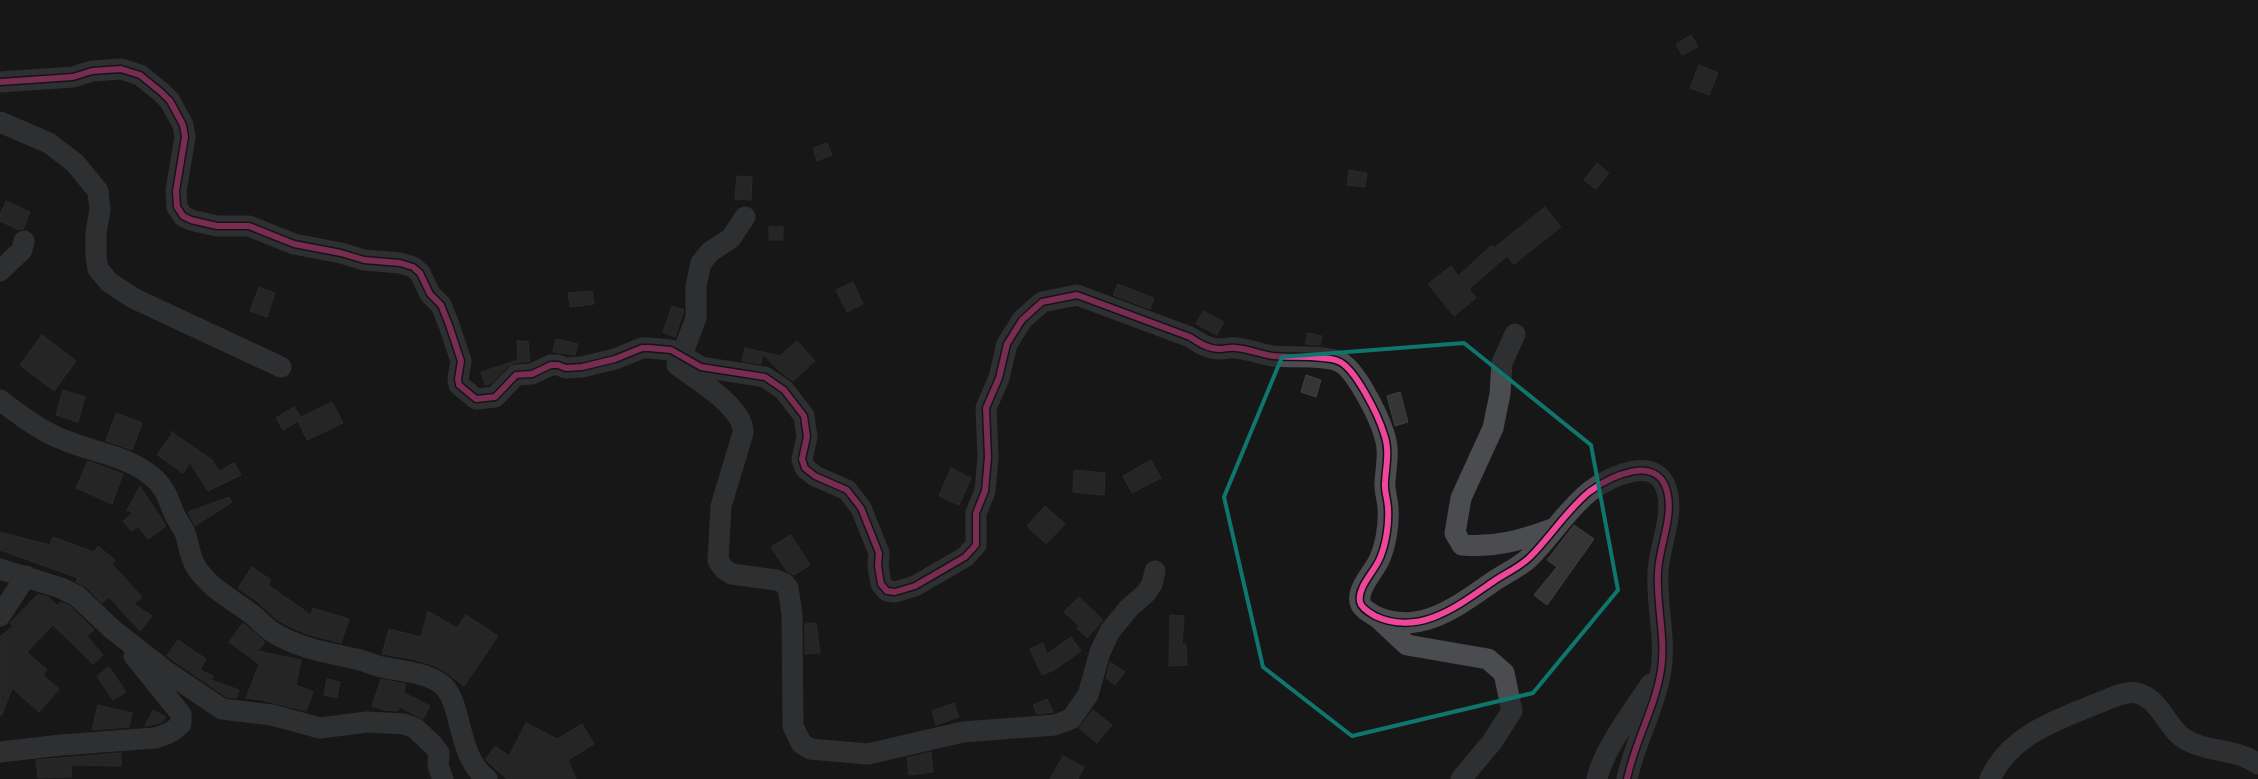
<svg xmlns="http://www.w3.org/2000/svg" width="2258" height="779" font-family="Quicksand,sans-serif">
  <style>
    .building { fill: #353536; stroke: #3f4043 }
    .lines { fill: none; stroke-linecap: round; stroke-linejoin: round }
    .street { stroke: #4b4c50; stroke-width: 21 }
    .cycleway-casing { stroke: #111113; stroke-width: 9 }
    .cycleway { stroke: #ed469a; stroke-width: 6 }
    .marked { fill: none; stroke: #0f766e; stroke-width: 4; stroke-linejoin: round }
  </style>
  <rect width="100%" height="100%" fill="#171717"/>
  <g class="building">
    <path d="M1691,35L1698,47L1682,55L1676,44Z"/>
    <path d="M1699,65L1718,73L1709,95L1690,88Z"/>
    <path d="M827,143L832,155L817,161L813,148Z"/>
    <path d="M1597,163L1609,173L1596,189L1584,180Z"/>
    <path d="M1349,170L1367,173L1365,187L1347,185Z"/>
    <path d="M737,176L752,177L751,200L735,199Z"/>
    <path d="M6,201L30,212L23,229L19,230L0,221V215Z"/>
    <path d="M1545,207L1561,227L1514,264L1507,256L1469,289L1476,298L1454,316L1428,284L1451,266L1458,276L1492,245L1494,248Z"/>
    <rect x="769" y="227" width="14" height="13"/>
    <path d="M853,282L863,304L847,312L836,290Z"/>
    <path d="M1118,284L1154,298L1150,309L1113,295Z"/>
    <path d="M259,287L275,293L267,317L250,311Z"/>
    <path d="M592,291L594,304L570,307L568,293Z"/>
    <path d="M672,306L684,310L675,337L663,332Z"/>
    <path d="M1203,311L1224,322L1217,335L1196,324Z"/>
    <path d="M1308,333L1322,336L1320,345L1305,344Z"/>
    <path d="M42,335L76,361L54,391L20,365Z"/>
    <path d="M556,339L578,344L575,355L553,352Z"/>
    <path d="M517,341H528L530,361L515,363L508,366L492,383L485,385L481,372L518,360Z"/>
    <path d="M797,341L815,361L793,381L778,370L763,354L761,364L742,361L745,348L780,356Z"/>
    <path d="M1306,375L1321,380L1316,397L1301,392Z"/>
    <path d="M63,390L85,397L78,422L56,415Z"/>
    <path d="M1400,392L1408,422L1395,426L1387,396Z"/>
    <path d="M332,402L343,423L307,440L298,421L283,430L276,418L294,407L301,417Z"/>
    <path d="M116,413L142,423L132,450L106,441Z"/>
    <path d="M170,431L212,460L219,471L234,463L241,475L208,491L190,463L183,473L157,455L172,434Z"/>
    <path d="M1151,460L1161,478L1132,493L1123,476Z"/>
    <path d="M88,461L123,474L112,504L76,488Z"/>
    <path d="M951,468L971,478L959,505L939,496Z"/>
    <path d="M1074,470L1105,473L1104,495L1073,492Z"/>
    <path d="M140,486L166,526L148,539L138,526L131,531L123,521L133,513L127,510Z"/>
    <path d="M229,497L232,502L195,526L188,512Z"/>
    <path d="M1045,506L1065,524L1046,544L1027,526Z"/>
    <path d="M1574,525L1594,539L1547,605L1534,595L1557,567L1547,560Z"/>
    <path d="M0,532L50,545L53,537L94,552L98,546L115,560L112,564L142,597L134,604L152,616L140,631L109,597L102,603L86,587L76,582L78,578L0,550Z"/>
    <path d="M791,535L810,565L794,575L786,570L771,547Z"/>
    <path d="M252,567L271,580L268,585L311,615L313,608L349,619L341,643L307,634L290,627L276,619L258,602L238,588Z"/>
    <path d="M38,594L48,597L58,606L61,602L70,606L94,630L87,636L103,655L93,664L53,625L27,652L47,670L43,675L59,689L39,712L12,688L2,715H0V637L13,626L10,623Z"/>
    <path d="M1079,597L1103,620L1087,638L1077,628L1079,626L1064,612Z"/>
    <path d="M428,611L457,628L466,615L498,636L464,686L446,672L433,665L412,659L382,654L389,629L421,637Z"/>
    <path d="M1170,615L1184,616L1182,644H1186L1187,665L1169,666Z"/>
    <path d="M243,623L265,642L258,651L301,660L296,685L313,692L306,711L262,700L246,698L259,664L229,642Z"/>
    <path d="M816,623L820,653L805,654V624Z"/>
    <path d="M1071,637L1081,651L1054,670L1042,675L1030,649L1043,643L1047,654Z"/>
    <path d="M178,640L206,659L200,670L213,676L211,680L239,690L236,698L226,697L167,656Z"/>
    <path d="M1110,662L1125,672L1115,685L1106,678Z"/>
    <path d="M109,667L126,692L113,700L97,676Z"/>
    <path d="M327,679L340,682L337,698L324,695Z"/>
    <path d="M381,679L405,684L404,693L430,706L423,719L400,707L398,711L385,710L372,706Z"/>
    <path d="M1047,699L1053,712L1037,714L1033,705Z"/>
    <path d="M954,703L959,717L936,725L932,711Z"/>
    <path d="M98,705L132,713L129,727L92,730Z"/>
    <path d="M153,710L166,717L161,723L145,726Z"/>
    <path d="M1093,710L1112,725L1097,743L1079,728Z"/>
    <path d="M526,723L557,739L582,724L594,744L568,760L576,779H507L487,761L486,759L495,746L509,756Z"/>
    <path d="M931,752L933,772L909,775L907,758Z"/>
    <path d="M121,753V766L71,765L72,777L38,778L36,760Z"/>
    <path d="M1063,756L1084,767L1078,779H1050Z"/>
  </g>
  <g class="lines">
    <g class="street">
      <path d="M0,82L73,77L92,71L121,69L140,75L161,92L170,101L183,125L185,137L176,191L177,207L183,216L191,220L217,226H249L294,244L341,253L364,260L400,263L413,267L420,273L430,294L441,305L449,325L461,361L458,379L459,385L476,399L495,397L516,375L532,374L551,365H558L566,368L582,367L615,359L642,348H649L671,350L701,367L765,377L784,390L804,416L807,437L802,459L805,468L815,476L847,490L861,508L879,553L878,566L881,584L887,591L895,592L915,586L965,557L976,545V513L985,491L988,457L986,408L999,378L1007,344L1022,320L1042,302L1077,295L1190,337C1199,343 1208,349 1220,349C1225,349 1230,347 1236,348C1248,349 1260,354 1273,356C1292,358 1321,355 1338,361C1355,367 1379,417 1384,434C1390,450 1386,466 1385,482C1384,491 1388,500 1388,509C1389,524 1386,544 1380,558C1375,571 1357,587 1360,602C1361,608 1370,613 1375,616C1420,637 1459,605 1494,581C1506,573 1520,567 1530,557C1551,536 1566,511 1589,492C1609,477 1657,453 1667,491C1674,517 1659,546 1658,572C1656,605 1666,637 1661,670C1655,708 1635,741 1627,779"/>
      <path d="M0,122L49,143L75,163L98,191L100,210L96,232V256L98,269L109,282L133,298L281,367"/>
      <path d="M0,271L22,250L24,241"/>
      <path d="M1515,334L1502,363L1500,394L1493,428L1461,498L1455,533L1462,545C1494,548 1522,540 1552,529"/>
      <path d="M679,354L685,347L696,318V286L701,263L710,252L731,238L745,217"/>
      <path d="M677,365C696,379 745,408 743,433L721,506L718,561L724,569L732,574L776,580L784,583L788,588L792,614L793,726L801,743L810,749L868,754L963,732L1055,725L1071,719L1088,695L1100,652L1110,631L1129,608L1146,593L1152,584L1155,571"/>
      <path d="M0,400C20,415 40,431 64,440C95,453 131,456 156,480C167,491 168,500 174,513C177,521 184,528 186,536C189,546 190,556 195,565C207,587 235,601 254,616C260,621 265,627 271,631C298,649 331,653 360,660C368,662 375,666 382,667C401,671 423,672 440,683C464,700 455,755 487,779"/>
      <path d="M0,569L61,588L77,596L112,629L167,672L222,709L272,715L320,728L367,722L404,724L415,728L433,745L439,753L438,766L443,779"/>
      <path d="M0,616L26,576"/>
      <path d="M1377,617L1407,645L1488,659L1504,673L1512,711L1492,742L1461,779"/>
      <path d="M0,752L61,745L155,738C166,735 173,732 181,724V714L134,656"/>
      <path d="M1597,779C1603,750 1634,709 1651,684"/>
      <path d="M1990,779C2009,736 2056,720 2096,704C2107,700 2125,690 2137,693C2160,699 2166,726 2183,738C2206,753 2236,748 2258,764"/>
    </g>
    <g class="cycleway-casing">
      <path id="cycleway" d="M0,82L73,77L92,71L121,69L140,75L161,92L170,101L183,125L185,137L176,191L177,207L183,216L191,220L217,226H249L294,244L341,253L364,260L400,263L413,267L420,273L430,294L441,305L449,325L461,361L458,379L459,385L476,399L495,397L516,375L532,374L551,365H558L566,368L582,367L615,359L642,348H649L671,350L701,367L765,377L784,390L804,416L807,437L802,459L805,468L815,476L847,490L861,508L879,553L878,566L881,584L887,591L895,592L915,586L965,557L976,545V513L985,491L988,457L986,408L999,378L1007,344L1022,320L1042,302L1077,295L1190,337C1199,343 1208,349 1220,349C1225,349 1230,347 1236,348C1248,349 1260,354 1273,356C1292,358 1321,355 1338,361C1355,367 1379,417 1384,434C1390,450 1386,466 1385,482C1384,491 1388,500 1388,509C1389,524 1386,544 1380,558C1375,571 1357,587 1360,602C1361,608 1370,613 1375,616C1420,637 1459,605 1494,581C1506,573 1520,567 1530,557C1551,536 1566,511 1589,492C1609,477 1657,453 1667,491C1674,517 1659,546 1658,572C1656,605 1666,637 1661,670C1655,708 1635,741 1627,779"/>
    </g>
    <use href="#cycleway" class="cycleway"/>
  </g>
  <path d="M0 0H2258V779H0ZM1464,343L1591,445L1618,590L1533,693L1352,736L1263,667L1224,497L1282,357Z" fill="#171717" fill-opacity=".55" fill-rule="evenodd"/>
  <path class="marked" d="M1464,343L1591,445L1618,590L1533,693L1352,736L1263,667L1224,497L1282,357Z"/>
</svg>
